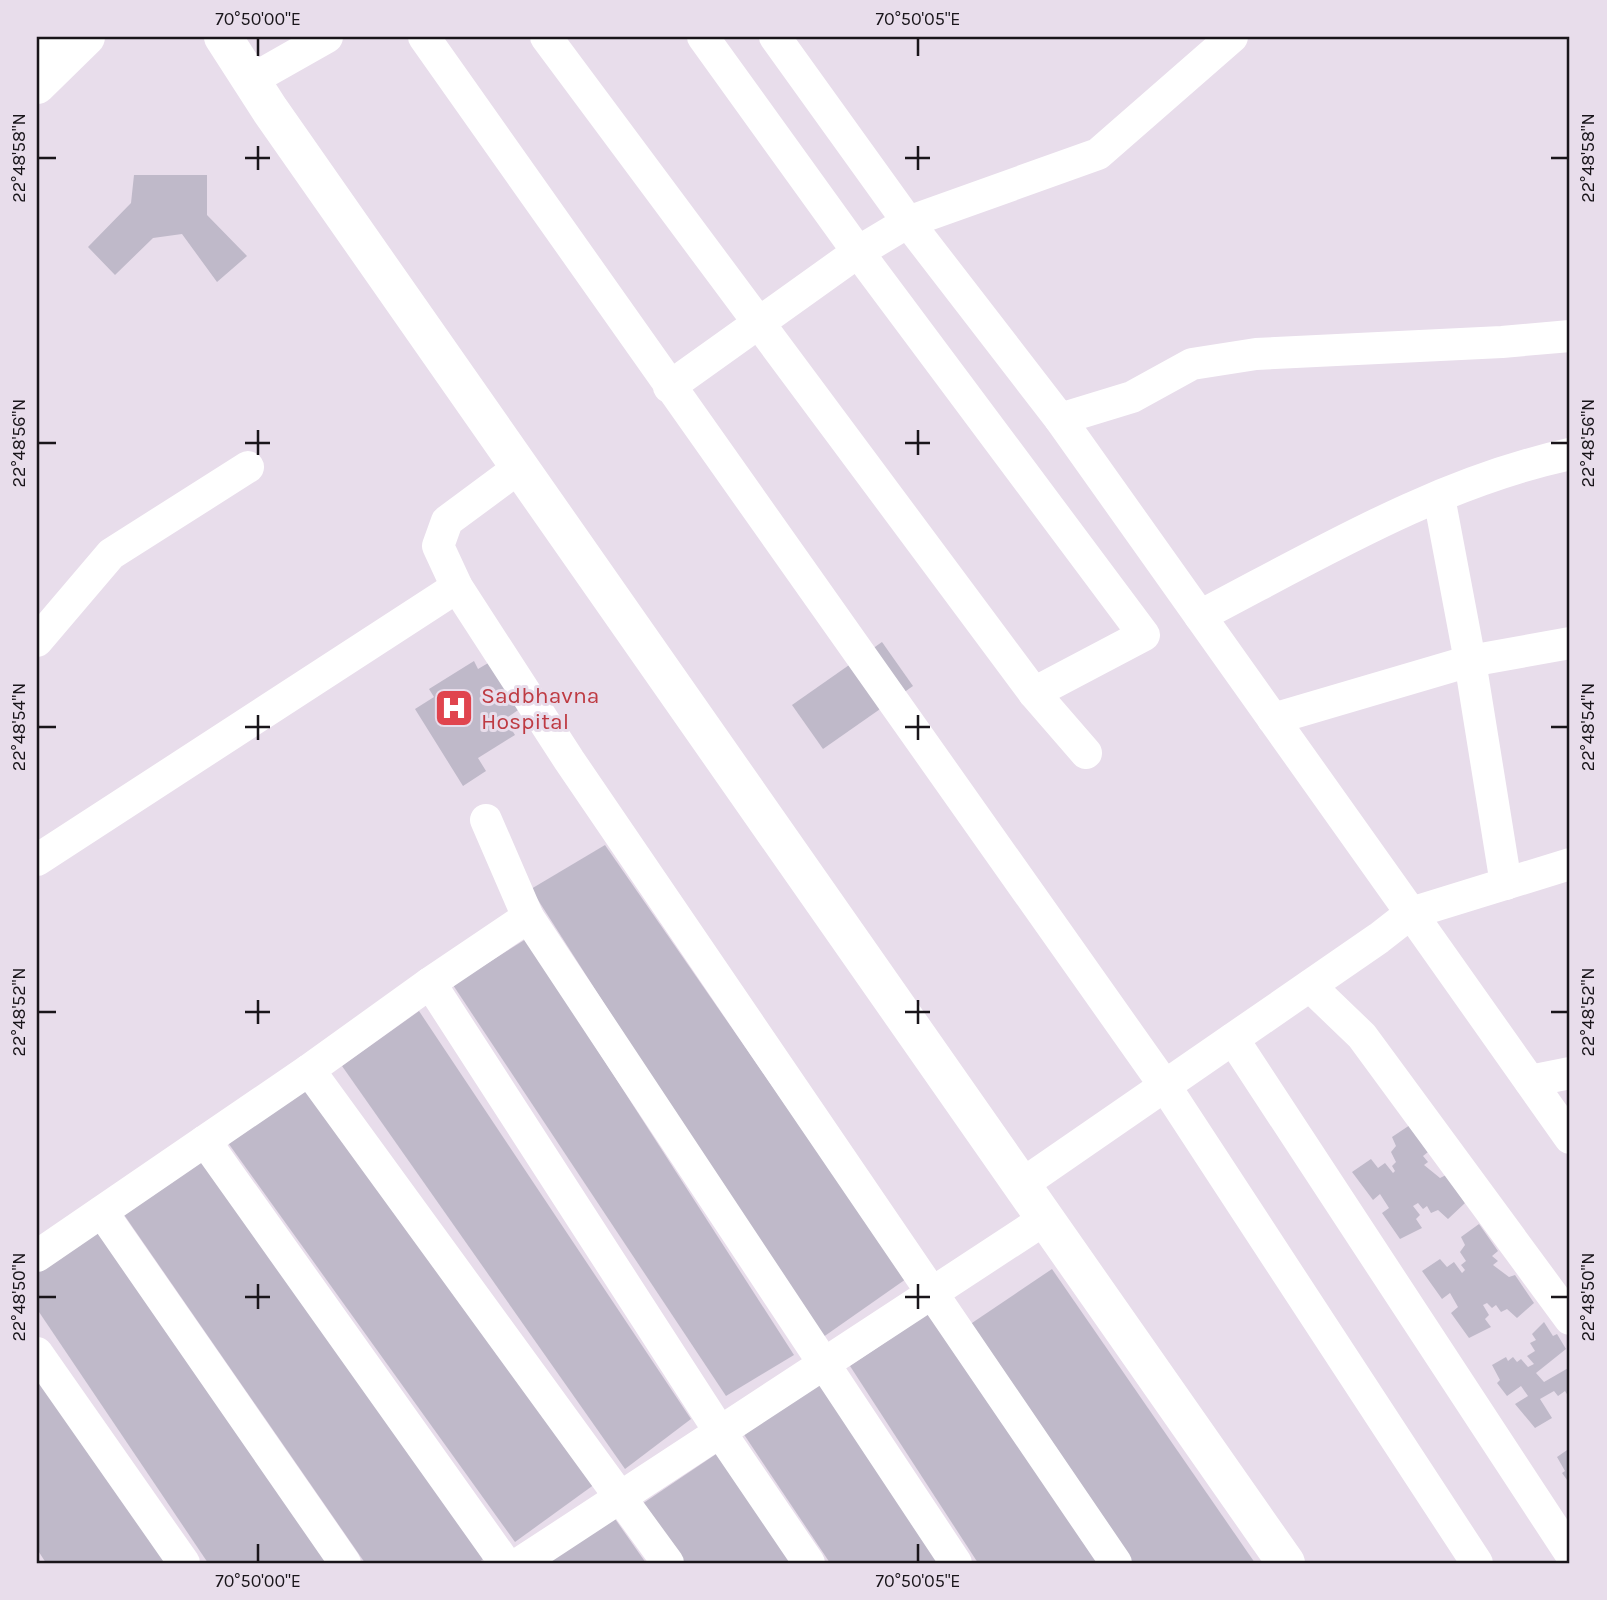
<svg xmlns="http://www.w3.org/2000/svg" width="1607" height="1600" font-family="Karla,sans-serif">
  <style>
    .building { fill: #bfb9c9 }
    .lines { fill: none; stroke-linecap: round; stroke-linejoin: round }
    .street { stroke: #fff; stroke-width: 32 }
    .secondary { stroke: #fff; stroke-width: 38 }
    .primary { stroke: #fff; stroke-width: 38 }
    .ticks { fill: none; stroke: #19151a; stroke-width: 2.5 }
    .labels { text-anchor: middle; stroke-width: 6; stroke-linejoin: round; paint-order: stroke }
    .health-label { font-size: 23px; fill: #be3a42; stroke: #e8ddeb; text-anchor: start }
    .neatline { fill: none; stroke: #19151a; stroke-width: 2.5 }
    .ticks-label { font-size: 18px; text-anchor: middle; fill: #19151a }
  </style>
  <rect width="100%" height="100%" fill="#e8ddeb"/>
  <g class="building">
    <path d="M134,175H207V215L247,256L217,282L182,234L153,238L115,275L88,247L131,203Z"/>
    <path d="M882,642L913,686L823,749L792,705Z"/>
    <path d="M495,659L524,706L505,719L515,735L478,758L486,771L463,786L415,709L434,697L429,689L474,661L478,669Z"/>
    <path d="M605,845L906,1279L819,1340L531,889Z"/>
    <path d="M526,939L794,1355L726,1396L453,985Z"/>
    <path d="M419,1011L691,1419L625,1469L342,1066Z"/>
    <path d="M304,1084L595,1484L515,1542L226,1140Z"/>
    <path d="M1410,1125L1428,1152L1423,1156L1428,1162L1424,1165L1440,1178L1446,1175L1465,1203L1448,1219L1438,1210L1431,1213L1427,1206L1423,1209L1418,1203L1413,1206L1420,1215L1416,1219L1422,1228L1400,1239L1382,1213L1389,1208L1380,1194L1373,1200L1352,1172L1371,1159L1378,1168L1385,1163L1393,1173L1395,1171L1392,1166L1396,1162L1391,1152L1396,1146L1392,1137Z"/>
    <path d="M200,1156L486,1557L478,1563H365L120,1209Z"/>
    <path d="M1479,1224L1498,1251L1492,1256L1498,1261L1493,1265L1509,1277L1515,1275L1534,1303L1517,1318L1507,1309L1501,1312L1496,1305L1492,1308L1487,1303L1483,1305L1489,1315L1485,1319L1491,1327L1469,1338L1451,1313L1458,1307L1450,1293L1442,1299L1422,1271L1440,1259L1447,1267L1454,1262L1462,1273L1465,1270L1461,1265L1466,1261L1460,1252L1465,1245L1461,1237Z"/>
    <path d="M100,1226L331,1563H208L37,1309V1264Z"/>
    <path d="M1052,1269L1255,1563H1129L966,1327Z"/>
    <path d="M936,1308L1107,1563H978L850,1366Z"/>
    <path d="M1544,1322L1553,1336L1557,1334L1566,1349L1536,1373L1544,1382L1570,1367V1399L1565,1391L1558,1396L1554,1391L1540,1399L1552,1418L1535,1428L1515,1404L1528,1396L1521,1386L1507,1396L1497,1383L1500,1380L1492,1365L1506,1357L1508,1361L1513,1357L1517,1362L1521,1359L1528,1367L1534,1364L1527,1356L1535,1351L1530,1343L1536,1340L1532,1334Z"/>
    <path d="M37,1367L173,1563H46L37,1549Z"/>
    <path d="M820,1384L942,1563H830L743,1433Z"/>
    <path d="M725,1448L801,1563H678L639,1506Z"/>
    <path d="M1570,1448V1484L1562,1473L1565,1471L1557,1457Z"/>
    <path d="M613,1516L646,1563H545Z"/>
  </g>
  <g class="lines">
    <g class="street">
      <path d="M424,37L1165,1086L1477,1563"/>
      <path d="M546,37L1034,693L1086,753"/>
      <path d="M703,37L858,252L1144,635L1034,693"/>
      <path d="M775,37L908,222L1060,419L1132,397L1192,364L1256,354L1502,342L1570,336"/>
      <path d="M37,45L77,47"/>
      <path d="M251,80L327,37"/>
      <path d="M669,387L858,252L908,222L1098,154L1232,37"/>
      <path d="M1060,419L1411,913L1570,864"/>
      <path d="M520,467L447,521L438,546L457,587L569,760L1116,1563"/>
      <path d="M1439,497L1470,661L1506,884"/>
      <path d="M1200,616C1319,554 1437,483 1570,454"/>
      <path d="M37,641L111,554L248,467"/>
      <path d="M1273,719L1470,661L1570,643"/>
      <path d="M486,820L528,917"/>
      <path d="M37,860L457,587"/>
      <path d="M430,983L528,917L956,1563"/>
      <path d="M1310,986L1362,1036L1570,1319"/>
      <path d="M1233,1039L1570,1553"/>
      <path d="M309,1070L430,983L720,1432L809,1563"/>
      <path d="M1530,1081L1570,1073"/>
      <path d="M205,1141L309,1070L668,1563"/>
      <path d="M1021,1185L1379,938L1411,913L1570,1138"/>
      <path d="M102,1212L345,1563"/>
      <path d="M37,1256L205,1141L505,1563"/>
      <path d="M37,1353L184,1563"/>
      <path d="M520,1563L1045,1219"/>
    </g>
    <path class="secondary" d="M223,37L270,110L1286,1563"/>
    <path class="primary" d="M37,85L86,37"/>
  </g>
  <path class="ticks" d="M258,38V56M918,38V56M258,146V170M918,146V170M38,158H56M245,158H270M905,158H930M1551,158H1568M258,430V455M918,430V455M38,443H56M245,443H270M905,443H930M1551,443H1568M258,715V740M918,715V740M38,727H56M245,727H270M905,727H930M1551,727H1568M258,1000V1024M918,1000V1024M38,1012H56M245,1012H270M905,1012H930M1551,1012H1568M258,1284V1309M918,1284V1309M38,1297H56M245,1297H270M905,1297H930M1551,1297H1568M258,1544V1562M918,1544V1562"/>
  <defs>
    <g id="hospital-square" transform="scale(2.0125)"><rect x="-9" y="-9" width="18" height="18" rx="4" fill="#e0444e" stroke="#e8ddeb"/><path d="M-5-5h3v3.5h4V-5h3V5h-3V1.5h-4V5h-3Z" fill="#fff"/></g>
  </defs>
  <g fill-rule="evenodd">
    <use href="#hospital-square" x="454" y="708"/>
  </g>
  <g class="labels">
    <g class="health-label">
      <text x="481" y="703">Sadbhavna<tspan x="481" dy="26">Hospital</tspan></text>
    </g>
  </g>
  <rect width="1607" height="1600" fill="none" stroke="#e8ddeb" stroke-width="77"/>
  <rect x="38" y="38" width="1530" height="1524" class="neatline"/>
  <g class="ticks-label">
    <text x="258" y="25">70°50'00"E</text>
    <text x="918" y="25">70°50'05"E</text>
    <text transform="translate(19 158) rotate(-90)" y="6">22°48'58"N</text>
    <text transform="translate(1588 158) rotate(-90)" y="6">22°48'58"N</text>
    <text transform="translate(19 443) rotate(-90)" y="6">22°48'56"N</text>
    <text transform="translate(1588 443) rotate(-90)" y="6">22°48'56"N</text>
    <text transform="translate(19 727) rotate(-90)" y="6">22°48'54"N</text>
    <text transform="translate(1588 727) rotate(-90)" y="6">22°48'54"N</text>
    <text transform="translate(19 1012) rotate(-90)" y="6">22°48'52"N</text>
    <text transform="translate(1588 1012) rotate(-90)" y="6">22°48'52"N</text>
    <text transform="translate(19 1297) rotate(-90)" y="6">22°48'50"N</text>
    <text transform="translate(1588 1297) rotate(-90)" y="6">22°48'50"N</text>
    <text x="258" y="1587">70°50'00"E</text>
    <text x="918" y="1587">70°50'05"E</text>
  </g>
</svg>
